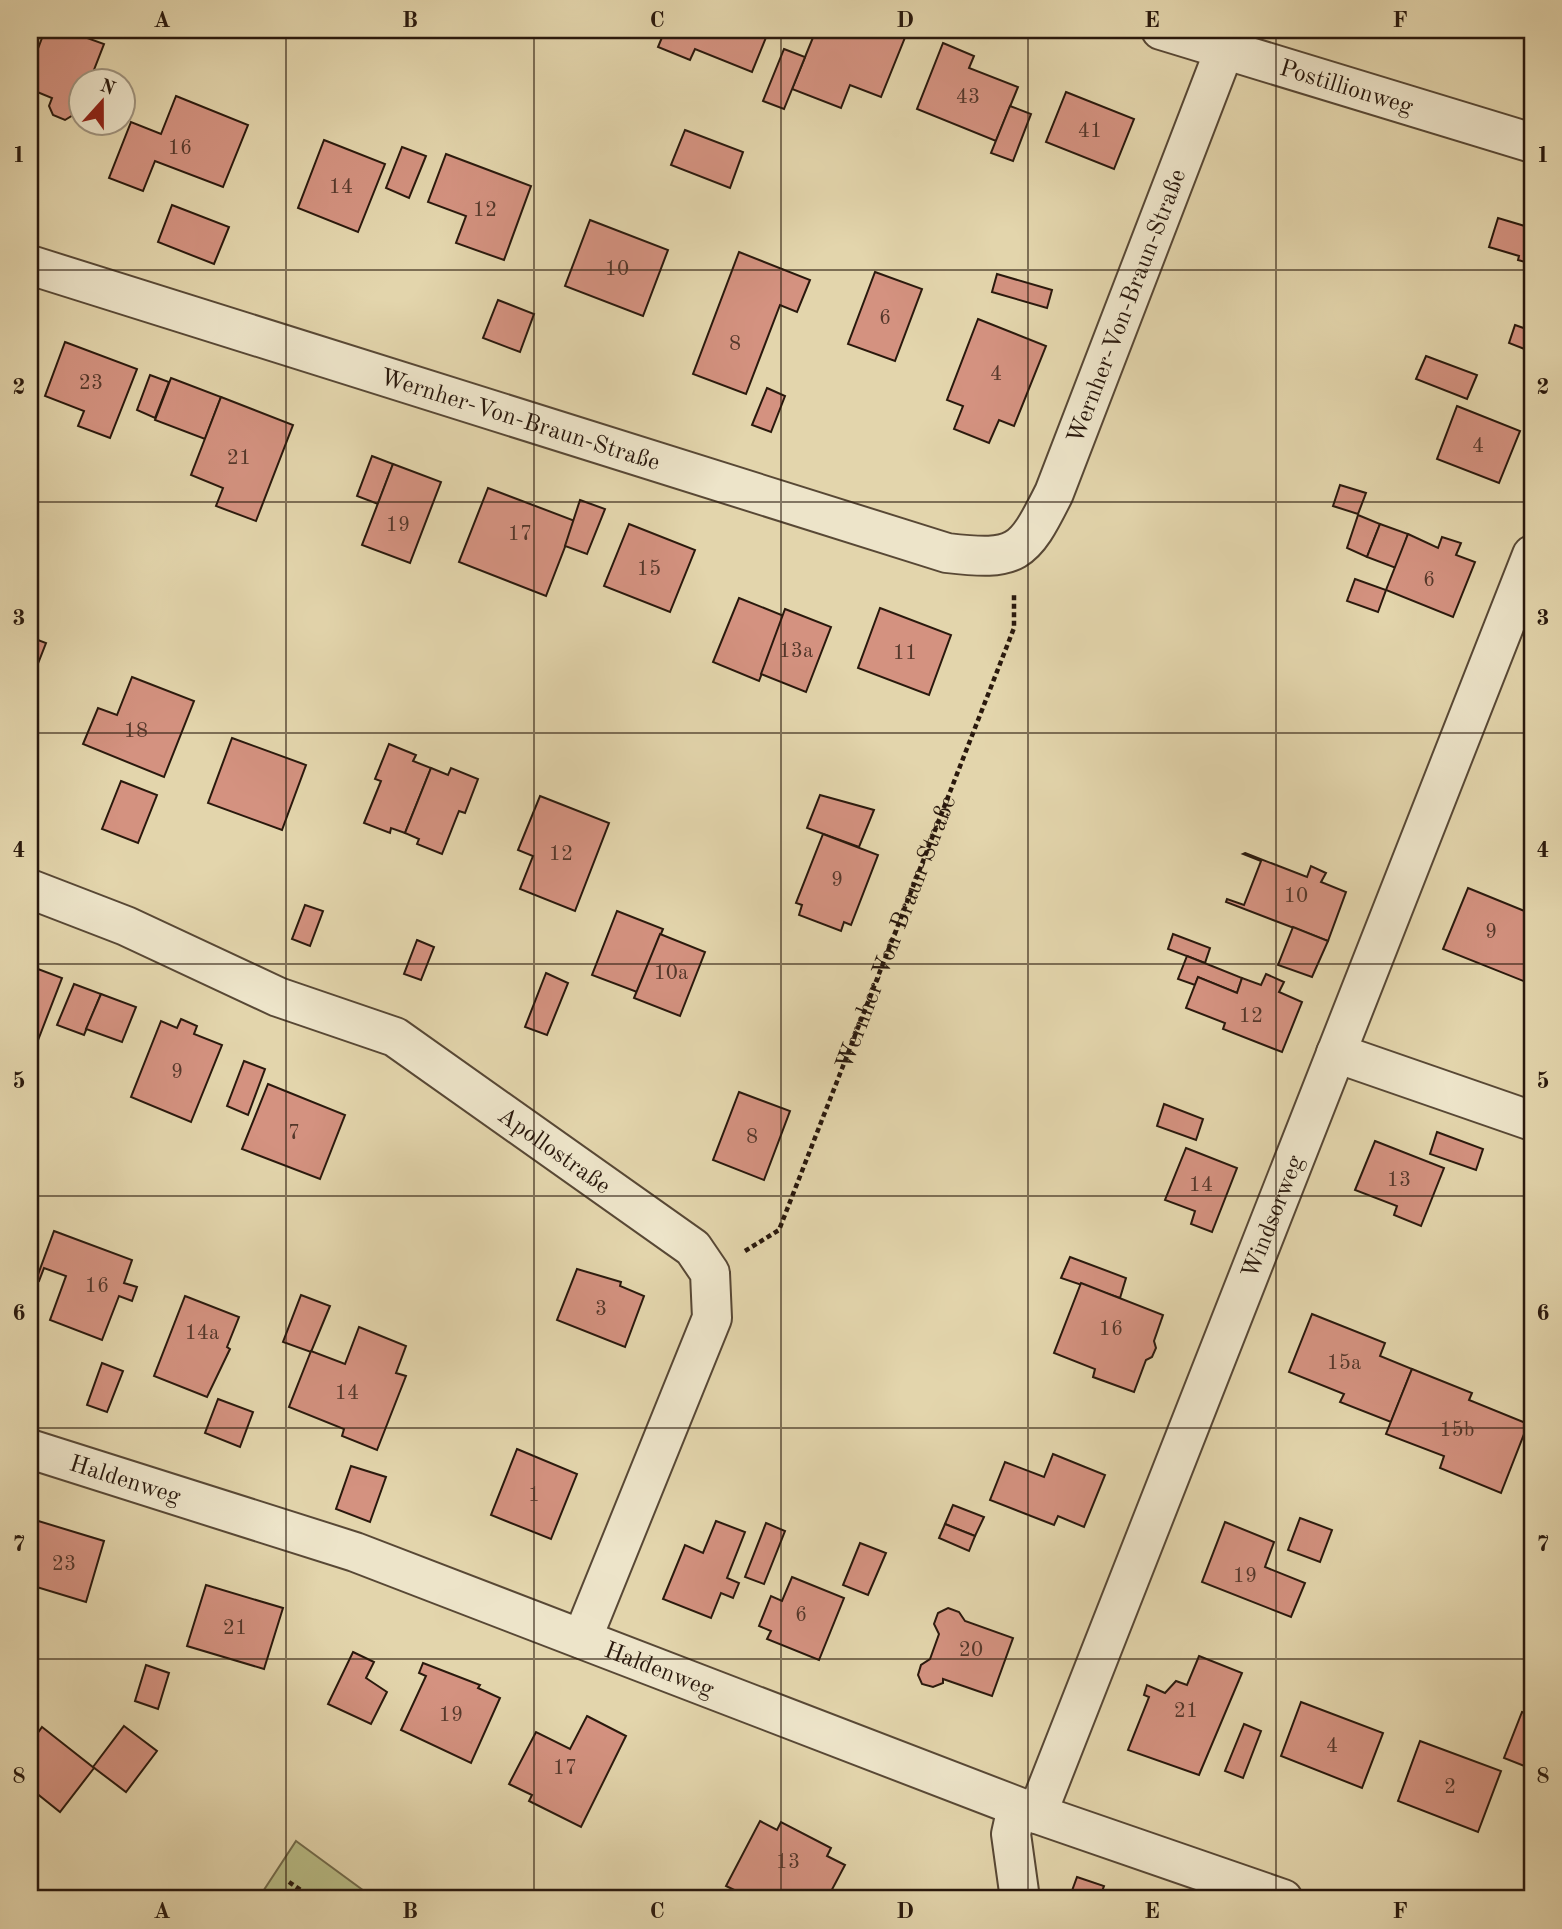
<svg xmlns="http://www.w3.org/2000/svg" width="1562" height="1929" font-family="'Old Standard TT',serif">
  <style>
    .green { fill: #b8bc86; stroke: #716a4a; stroke-width: 2 }
    .building { fill: #d49280; stroke: #2a190d; stroke-width: 2 }
    .lines { fill: none; stroke-linecap: round; stroke-linejoin: round }
    .minor-casing { stroke: #584835; stroke-width: 42 }
    .path { stroke: #2a190d; stroke-width: 4.5; stroke-dasharray: 5 3.5; stroke-linecap: butt }
    .minor { stroke: #ede4c9; stroke-width: 38 }
    .grid { fill: none; stroke: #2a190d; stroke-width: 2; stroke-opacity: 0.55 }
    .labels { text-anchor: middle; stroke-width: 7; stroke-linejoin: round; paint-order: stroke }
    .number-label { font-size: 21px; fill: #54372a }
    .street-label { font-size: 24px; fill: #2a190d; stroke: #ede4c9 }
    .neatline { fill: none; stroke: #2a190d; stroke-width: 2.5 }
    .grid-label { font-size: 23px; text-anchor: middle; font-weight: bold; fill: #2a190d }
  </style>
  <rect width="100%" height="100%" fill="#e3d5ac"/>
  <filter id="stains"><feTurbulence type="fractalNoise" baseFrequency=".00286" numOctaves="4"/><feColorMatrix values="0 0 0 0 .2 0 0 0 0 .09 0 0 0 0 .02 0 0 0 .5 -.17"/></filter>
  <radialGradient id="worn" r=".72"><stop offset=".6" stop-color="#630" stop-opacity="0"/><stop offset="1" stop-color="#630" stop-opacity=".3"/></radialGradient>
  <path class="green" d="M296,1841L375,1899H258Z"/>
  <g class="building">
    <path d="M45,30H65L104,44L90,80H80V108L76,107L73,115L65,120L53,115L49,106L52,98L30,89V70Z"/>
    <path d="M665,30H769L752,72L695,49L690,60L658,47Z"/>
    <path d="M816,30H908L881,97L850,85L841,108L792,89Z"/>
    <path d="M943,43L974,56L969,68L1018,87L996,141L917,109Z"/>
    <path d="M784,49L805,57L784,109L763,101Z"/>
    <path d="M1066,92L1134,119L1114,169L1046,142Z"/>
    <path d="M176,96L248,125L223,187L155,161L143,191L109,178L131,122L161,134Z"/>
    <path d="M1010,106L1031,114L1013,161L991,153Z"/>
    <path d="M685,130L743,152L730,188L671,165Z"/>
    <path d="M324,140L385,164L358,232L298,208Z"/>
    <path d="M402,147L426,156L409,198L386,188Z"/>
    <path d="M446,154L531,186L504,260L456,243L466,216L428,202Z"/>
    <path d="M172,205L229,227L214,264L158,242Z"/>
    <path d="M1532,213V264L1518,260L1519,256L1489,247L1498,218L1528,227Z"/>
    <path d="M590,220L668,250L643,316L565,286Z"/>
    <path d="M739,252L810,280L797,312L780,305L746,394L693,374Z"/>
    <path d="M875,272L922,289L895,361L848,344Z"/>
    <path d="M997,274L1052,290L1047,308L992,292Z"/>
    <path d="M498,300L534,314L520,352L483,338Z"/>
    <path d="M978,319L1046,346L1014,426L999,420L989,443L954,429L963,406L947,400Z"/>
    <path d="M1515,325L1532,331V352L1509,343Z"/>
    <path d="M65,342L137,369L110,438L78,426L84,411L45,396Z"/>
    <path d="M1426,356L1477,375L1467,399L1416,379Z"/>
    <path d="M150,375L169,382L155,418L137,410Z"/>
    <path d="M171,378L221,397L205,439L155,420Z"/>
    <path d="M767,388L785,396L771,432L752,425Z"/>
    <path d="M221,397L293,425L256,521L216,506L223,488L191,475Z"/>
    <path d="M1457,406L1520,431L1499,483L1437,459Z"/>
    <path d="M372,456L393,464L378,504L357,496Z"/>
    <path d="M393,464L441,482L410,563L362,545Z"/>
    <path d="M1340,485L1366,493L1358,514L1333,506Z"/>
    <path d="M488,488L575,521L546,596L459,562Z"/>
    <path d="M580,500L605,509L587,554L565,546Z"/>
    <path d="M1358,515L1380,524L1367,557L1347,548Z"/>
    <path d="M629,524L695,550L670,612L604,586Z"/>
    <path d="M1380,524L1408,534L1396,568L1367,557Z"/>
    <path d="M1408,534L1438,548L1442,537L1461,543L1456,555L1475,562L1453,617L1386,590Z"/>
    <path d="M1355,579L1386,590L1378,612L1347,601Z"/>
    <path d="M739,598L784,616L759,681L713,662Z"/>
    <path d="M880,608L951,635L929,695L858,668Z"/>
    <path d="M785,609L831,627L806,692L761,674Z"/>
    <path d="M30,637L46,643L30,684Z"/>
    <path d="M132,677L194,701L164,777L83,744L98,708L117,715Z"/>
    <path d="M232,738L306,765L282,830L208,803Z"/>
    <path d="M389,744L416,755L413,761L431,768L405,833L391,828L390,833L364,823L381,781L375,779Z"/>
    <path d="M431,768L448,775L451,768L478,779L465,813L459,811L442,854L417,844L419,839L405,833Z"/>
    <path d="M121,781L157,795L138,843L102,829Z"/>
    <path d="M820,795L874,810L859,847L807,828Z"/>
    <path d="M540,796L609,823L575,911L520,889L533,856L518,850Z"/>
    <path d="M823,834L878,855L851,925L844,922L841,931L799,915L802,905L796,903Z"/>
    <path d="M1245,853L1307,877L1311,866L1326,873L1321,882L1346,892L1328,941L1226,902L1227,899L1244,905L1261,861L1243,854Z"/>
    <path d="M1468,888L1532,914V966L1526,982L1443,949Z"/>
    <path d="M305,905L323,911L310,946L292,939Z"/>
    <path d="M617,911L663,929L637,992L592,975Z"/>
    <path d="M1293,927L1328,941L1312,977L1278,965Z"/>
    <path d="M660,934L705,952L680,1016L634,998Z"/>
    <path d="M1173,934L1210,948L1205,963L1168,949Z"/>
    <path d="M417,940L434,947L421,980L404,974Z"/>
    <path d="M1187,956L1242,978L1237,993L1198,977L1195,985L1178,979Z"/>
    <path d="M30,966L62,978L35,1048L30,1046Z"/>
    <path d="M546,973L568,983L547,1035L525,1027Z"/>
    <path d="M1266,974L1284,982L1279,992L1302,1002L1282,1052L1223,1029L1225,1023L1186,1008L1198,977L1237,993L1242,978L1261,985Z"/>
    <path d="M74,984L101,994L84,1035L57,1025Z"/>
    <path d="M101,994L136,1007L122,1042L86,1029Z"/>
    <path d="M181,1019L197,1026L194,1034L222,1045L191,1122L131,1097L161,1021L177,1028Z"/>
    <path d="M244,1061L265,1069L248,1115L227,1106Z"/>
    <path d="M268,1084L345,1115L320,1179L242,1149Z"/>
    <path d="M739,1092L790,1111L764,1180L713,1160Z"/>
    <path d="M1164,1104L1203,1119L1196,1140L1157,1126Z"/>
    <path d="M1437,1132L1483,1149L1476,1170L1430,1154Z"/>
    <path d="M1375,1141L1444,1168L1421,1226L1394,1215L1397,1206L1355,1190Z"/>
    <path d="M1186,1148L1237,1168L1212,1232L1191,1224L1195,1211L1165,1200Z"/>
    <path d="M54,1231L132,1260L124,1283L137,1287L132,1301L119,1296L102,1340L50,1320L66,1276L44,1268L39,1281L36,1280Z"/>
    <path d="M1070,1257L1126,1278L1120,1298L1061,1278Z"/>
    <path d="M577,1269L621,1282L620,1286L644,1296L625,1347L557,1320Z"/>
    <path d="M1081,1283L1163,1315L1154,1341L1156,1348L1152,1357L1146,1360L1134,1392L1093,1377L1095,1369L1054,1353Z"/>
    <path d="M301,1295L330,1306L311,1352L283,1342Z"/>
    <path d="M185,1296L239,1317L227,1347L230,1349L207,1397L154,1376Z"/>
    <path d="M1312,1314L1385,1343L1380,1356L1412,1369L1391,1422L1340,1402L1344,1394L1289,1372Z"/>
    <path d="M359,1327L406,1346L396,1373L406,1376L377,1450L342,1436L344,1429L289,1407L311,1351L345,1364Z"/>
    <path d="M102,1363L123,1371L107,1412L87,1405Z"/>
    <path d="M1412,1369L1472,1393L1469,1400L1528,1424L1501,1493L1440,1468L1444,1456L1386,1434Z"/>
    <path d="M218,1399L253,1412L240,1447L205,1433Z"/>
    <path d="M517,1449L577,1474L551,1539L491,1515Z"/>
    <path d="M1053,1454L1105,1475L1084,1527L1058,1516L1054,1525L990,1500L1005,1462L1044,1477Z"/>
    <path d="M351,1466L386,1477L370,1522L336,1509Z"/>
    <path d="M953,1505L984,1517L975,1536L945,1524Z"/>
    <path d="M1300,1518L1332,1530L1320,1562L1288,1550Z"/>
    <path d="M35,1520L104,1541L86,1602L30,1585V1537Z"/>
    <path d="M716,1521L745,1532L727,1578L739,1583L733,1598L721,1593L711,1618L663,1599L685,1545L703,1553Z"/>
    <path d="M1225,1522L1274,1542L1265,1567L1305,1583L1291,1617L1202,1582Z"/>
    <path d="M766,1523L785,1531L764,1584L745,1577Z"/>
    <path d="M945,1524L975,1536L969,1551L939,1538Z"/>
    <path d="M860,1543L886,1553L868,1595L843,1585Z"/>
    <path d="M792,1577L844,1598L819,1660L767,1639L771,1631L759,1626L771,1596L782,1601Z"/>
    <path d="M206,1585L283,1608L264,1669L187,1646Z"/>
    <path d="M948,1608L959,1612L965,1621L1013,1638L992,1696L943,1679V1683L933,1687L922,1684L918,1675L921,1665L930,1659L939,1634L934,1624L938,1613Z"/>
    <path d="M353,1652L374,1662L366,1678L387,1692L371,1724L328,1704Z"/>
    <path d="M1199,1656L1242,1673L1199,1775L1128,1750L1149,1697L1144,1695L1147,1685L1165,1693L1176,1681L1187,1685Z"/>
    <path d="M423,1663L480,1685L478,1688L500,1698L471,1763L401,1730L426,1676L419,1673Z"/>
    <path d="M146,1665L169,1673L158,1709L135,1701Z"/>
    <path d="M1301,1702L1383,1733L1362,1788L1281,1756Z"/>
    <path d="M1522,1712L1532,1716V1769L1504,1758Z"/>
    <path d="M587,1716L626,1736L581,1827L529,1801L532,1795L509,1784L536,1732L570,1749Z"/>
    <path d="M1244,1724L1261,1731L1243,1778L1225,1771Z"/>
    <path d="M124,1726L157,1751L126,1792L93,1767Z"/>
    <path d="M42,1727L94,1768L60,1812L30,1788V1744Z"/>
    <path d="M1420,1741L1501,1771L1478,1832L1398,1801Z"/>
    <path d="M760,1821L777,1830L781,1822L831,1848L827,1856L845,1865L827,1899H753L726,1886Z"/>
    <path d="M1077,1877L1104,1886L1099,1899H1069Z"/>
  </g>
  <g class="lines">
    <g class="minor-casing">
      <g id="minor">
        <path id="s2" d="M1161,30L1532,143"/>
        <path id="s3" d="M30,265L947,553C1017,561 1023,555 1054,493L1224,51"/>
        <path id="s4" d="M30,889L126,926L278,997L395,1037L693,1248L710,1273L712,1318L582,1639"/>
        <path d="M1336,1053L1532,1121"/>
        <path id="s5" d="M30,1449L355,1552L1037,1814L1283,1899"/>
        <path d="M1017,1807L1011,1834L1020,1899"/>
        <path id="s6" d="M1037,1814L1532,555"/>
      </g>
    </g>
    <g class="path">
      <path id="s1" d="M745,1251L779,1230L1014,628V595"/>
      <path d="M289,1882L314,1899"/>
    </g>
    <use href="#minor" class="minor"/>
  </g>
  <path class="grid" d="M286,30V1899M534,30V1899M781,30V1899M1028,30V1899M1276,30V1899M30,270H1532M30,502H1532M30,733H1532M30,964H1532M30,1196H1532M30,1428H1532M30,1659H1532"/>
  <g class="labels">
    <g class="number-label">
      <text x="968" y="103">43</text>
      <text x="1090" y="137">41</text>
      <text x="180" y="154">16</text>
      <text x="341" y="193">14</text>
      <text x="485" y="216">12</text>
      <text x="617" y="275">10</text>
      <text x="885" y="324">6</text>
      <text x="735" y="350">8</text>
      <text x="996" y="380">4</text>
      <text x="91" y="389">23</text>
      <text x="1478" y="452">4</text>
      <text x="239" y="464">21</text>
      <text x="398" y="531">19</text>
      <text x="520" y="540">17</text>
      <text x="649" y="575">15</text>
      <text x="1429" y="586">6</text>
      <text x="796" y="657">13a</text>
      <text x="905" y="659">11</text>
      <text x="136" y="737">18</text>
      <text x="561" y="860">12</text>
      <text x="837" y="886">9</text>
      <text x="1296" y="902">10</text>
      <text x="1491" y="938">9</text>
      <text x="671" y="979">10a</text>
      <text x="1251" y="1022">12</text>
      <text x="177" y="1078">9</text>
      <text x="294" y="1139">7</text>
      <text x="752" y="1143">8</text>
      <text x="1399" y="1186">13</text>
      <text x="1201" y="1191">14</text>
      <text x="97" y="1292">16</text>
      <text x="601" y="1315">3</text>
      <text x="1111" y="1335">16</text>
      <text x="202" y="1339">14a</text>
      <text x="1344" y="1369">15a</text>
      <text x="347" y="1399">14</text>
      <text x="1457" y="1436">15b</text>
      <text x="534" y="1501">1</text>
      <text x="64" y="1570">23</text>
      <text x="1245" y="1582">19</text>
      <text x="801" y="1621">6</text>
      <text x="235" y="1634">21</text>
      <text x="971" y="1656">20</text>
      <text x="1186" y="1717">21</text>
      <text x="451" y="1721">19</text>
      <text x="1332" y="1752">4</text>
      <text x="565" y="1774">17</text>
      <text x="1450" y="1793">2</text>
      <text x="788" y="1868">13</text>
    </g>
    <g class="street-label">
      <text dy="8" stroke="none"><textPath href="#s2" startOffset="194">Postillionweg</textPath></text>
      <text dy="8" stroke="none"><textPath href="#s3" startOffset="1300">Wernher-Von-Braun-Straße</textPath></text>
      <text dy="8" stroke="none"><textPath href="#s3" startOffset="514">Wernher-Von-Braun-Straße</textPath></text>
      <text dy="8" stroke="none"><textPath href="#s1" startOffset="360">Wernher-Von-Braun-Straße</textPath></text>
      <text dy="8" stroke="none"><textPath href="#s4" startOffset="590">Apollostraße</textPath></text>
      <text dy="8" stroke="none"><textPath href="#s6" startOffset="642">Windsorweg</textPath></text>
      <text dy="8" stroke="none"><textPath href="#s5" startOffset="100">Haldenweg</textPath></text>
      <text dy="8" stroke="none"><textPath href="#s5" startOffset="667">Haldenweg</textPath></text>
    </g>
  </g>
  <rect width="1562" height="1929" fill="none" stroke="#e3d5ac" stroke-width="77"/>
  <g transform="translate(102 102) rotate(21)"><circle r="33" fill="#ede4c9" stroke="#9f937e" stroke-width="2"/>
  <path d="M0-5L12 26L0 18L-12 26Z" fill="#8f2418"/>
  <text y="-10" font-size="19" font-weight="bold" text-anchor="middle" fill="#2a190d">N</text>
  </g>
  <rect x="38" y="38" width="1486" height="1852" class="neatline"/>
  <g class="grid-label">
    <text x="162" y="27">A</text>
    <text x="410" y="27">B</text>
    <text x="657" y="27">C</text>
    <text x="905" y="27">D</text>
    <text x="1152" y="27">E</text>
    <text x="1400" y="27">F</text>
    <text x="19" y="162">1</text>
    <text x="1543" y="162">1</text>
    <text x="19" y="394">2</text>
    <text x="1543" y="394">2</text>
    <text x="19" y="625">3</text>
    <text x="1543" y="625">3</text>
    <text x="19" y="857">4</text>
    <text x="1543" y="857">4</text>
    <text x="19" y="1088">5</text>
    <text x="1543" y="1088">5</text>
    <text x="19" y="1320">6</text>
    <text x="1543" y="1320">6</text>
    <text x="19" y="1551">7</text>
    <text x="1543" y="1551">7</text>
    <text x="19" y="1783">8</text>
    <text x="1543" y="1783">8</text>
    <text x="162" y="1918">A</text>
    <text x="410" y="1918">B</text>
    <text x="657" y="1918">C</text>
    <text x="905" y="1918">D</text>
    <text x="1152" y="1918">E</text>
    <text x="1400" y="1918">F</text>
  </g>
  <rect width="100%" height="100%" filter="url(#stains)"/>
  <rect width="100%" height="100%" fill="url(#worn)"/>
</svg>
